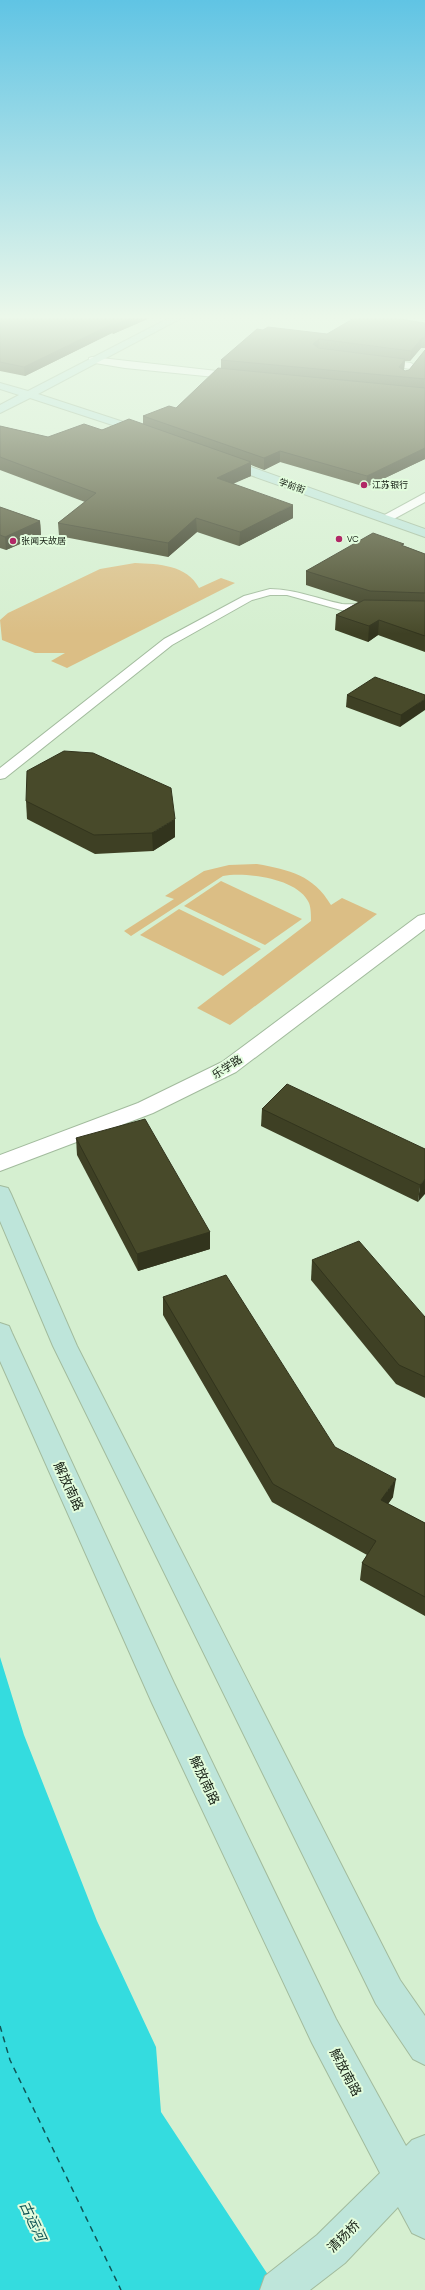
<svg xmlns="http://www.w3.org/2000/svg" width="425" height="2290" font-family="Manrope,'Noto Sans SC',sans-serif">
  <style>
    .green { fill: #dbbe85 }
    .water { fill: #34dcdf }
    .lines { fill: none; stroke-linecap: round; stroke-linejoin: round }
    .ferry { stroke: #105556; stroke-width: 1.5; stroke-dasharray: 6 5; stroke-linecap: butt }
    .lane-casing { stroke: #a2bb9d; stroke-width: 2 }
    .street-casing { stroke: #a2bb9d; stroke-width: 2 }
    .secondary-casing { stroke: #a2bb9d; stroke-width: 2 }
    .lane { fill: #fff; fill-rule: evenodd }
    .street { fill: #fff; fill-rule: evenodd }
    .secondary { fill: #bee5da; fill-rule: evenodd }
    .wall { fill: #3e4024 }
    .shaded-wall { fill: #32341d }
    .building { fill: #484a2a; stroke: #32341d }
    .poi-dot { fill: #b12766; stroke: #e2fcdd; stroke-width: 1.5 }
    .labels { text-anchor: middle; stroke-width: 4; stroke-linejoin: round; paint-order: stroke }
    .far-poi-label { font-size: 9px; fill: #151e13; stroke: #e2fcdd; text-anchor: start }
    .far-street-label { font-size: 9px; fill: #151e13; stroke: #e2fcdd }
    .street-label { font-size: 11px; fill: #151e13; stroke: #e2fcdd }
    .near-street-label { font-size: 13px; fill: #151e13; stroke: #e2fcdd }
    .near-water-label { font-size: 14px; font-style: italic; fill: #105556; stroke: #e2fcdd }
  </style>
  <rect width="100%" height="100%" fill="#d5efd0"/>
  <g class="green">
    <path d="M135,563C159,564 187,565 199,588L221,578L235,583L67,668L51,661L65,653H35L2,640L0,620L8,613L100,569Z"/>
    <path d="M257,864C290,870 313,875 331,905L342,898L377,914L230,1025L197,1008L311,921C311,916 311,908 309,903C298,878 245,872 223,876L131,936L124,931L174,899L165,896L204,871L229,865Z"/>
    <path d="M221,881L302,919L265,945L184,906Z"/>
    <path d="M179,909L261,949L223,976L140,935Z"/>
  </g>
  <path class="water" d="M0,1657L24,1735L97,1921L156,2047L161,2112L278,2290H0Z"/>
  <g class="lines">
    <path class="ferry" d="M0,2026L10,2060L121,2290"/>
    <g class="lane-casing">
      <g id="lane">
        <path d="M92,357L235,373L239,376L235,379L125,368L89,362V358Z"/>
        <path d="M380,359L411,363L415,366L411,369L377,364V360Z"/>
        <path d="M270,589C296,589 317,599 342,604C351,605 372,602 378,610L372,613L341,610L287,595H270L252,600L172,645L5,778L0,779V768L164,639L244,596Z"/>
      </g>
    </g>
    <g class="street-casing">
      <g id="street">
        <path d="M425,493V502L390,521L385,522L379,518Z"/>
        <path d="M425,914V929L236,1072L153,1113L0,1171V1155L138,1103L222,1062L418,916Z"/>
      </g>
    </g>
    <g class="secondary-casing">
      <g id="secondary">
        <path d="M177,314H189L38,394L151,431L153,433L151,435H143L30,398L0,413V405L19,395L0,389V383L28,391Z"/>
        <path d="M223,457L425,529V537L219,464L217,461Z"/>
        <path d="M0,1186L8,1188L11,1194L77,1346L400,1980L425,2016V2065L413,2059L376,2004L53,1346L0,1221Z"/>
        <path d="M0,1323L9,1326L12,1333L174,1683L336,2019L406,2146L412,2140L425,2135V2239L412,2233L398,2207L345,2263L310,2290H260L265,2276L317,2235L380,2173L312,2043L152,1703L0,1361Z"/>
      </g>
    </g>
    <use href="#lane" class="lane"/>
    <use href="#street" class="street"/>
    <use href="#secondary" class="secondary"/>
  </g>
  <g class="wall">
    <path d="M0,314H159L113,334L112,333L25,376L0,371Z"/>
    <path d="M425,323V348H421L410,361H405L404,370L405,371L409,370L425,350V459L366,487L280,462L264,470L251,465V476L233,483L293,518L239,546L197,532L168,557L59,536L58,523L85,502L0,470V426L48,437L143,424V416L176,408L221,368V360L263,330L327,334Z"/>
    <path d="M0,507L40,521L41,535L6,550L0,548Z"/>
    <path d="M404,546L425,554V652L378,635L368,642L335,630L336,615L358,602L306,585V571Z"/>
    <path d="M347,695H425L400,727L346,707Z"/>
    <path d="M26,801L175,837L153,851L95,854L27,819Z"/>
    <path d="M262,1109L425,1149L418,1202L261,1126Z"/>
    <path d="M76,1138L210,1232V1249L138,1271L77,1155Z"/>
    <path d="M312,1260L425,1317V1398L396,1384L311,1280Z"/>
    <path d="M163,1297L335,1447L393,1497L388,1504L425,1523V1616L360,1580L362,1563L367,1555L272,1502L163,1315Z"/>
  </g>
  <g class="shaded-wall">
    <path d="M139,314H159L113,334L112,326Z"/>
    <path d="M112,324V333L25,376L24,367Z"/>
    <path d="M422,338L421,348L410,361L411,351Z"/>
    <path d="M319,339L318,350L313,344Z"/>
    <path d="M405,359L404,369L399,377V367Z"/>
    <path d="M425,448V459L366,487L367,476Z"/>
    <path d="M280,451V462L264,470V458Z"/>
    <path d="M251,462V476L217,491V478Z"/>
    <path d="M293,505V518L239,546L240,532Z"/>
    <path d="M196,518L197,532L168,557V543Z"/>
    <path d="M40,521L41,535L6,550L5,537Z"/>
    <path d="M379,620L378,635L368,642L369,626Z"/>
    <path d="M425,699V710L400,727L401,715Z"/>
    <path d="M175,819V837L153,851L152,833Z"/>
    <path d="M425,1179V1194L418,1202L420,1185Z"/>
    <path d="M210,1232V1249L138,1271L137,1254Z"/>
    <path d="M396,1479L393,1497L378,1518L381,1500Z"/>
  </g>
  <g class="building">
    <path d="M0,314H139L112,326V324L24,367L0,362Z"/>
    <path d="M361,314H368L425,323V338H422L411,351L319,339L313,344L318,348L405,359L399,367L405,371L409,370L425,350V379L221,360L257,329L263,330L268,327L327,334Z"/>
    <path d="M218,368L425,388V448L367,476L280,451L264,458L143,416L169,406L176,408Z"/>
    <path d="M129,419L251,462L217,478L293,505L240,532L196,518L168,543L58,523L96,493L0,457V426L48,437L84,424L102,430Z"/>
    <path d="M0,507L40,521L5,537L0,535Z"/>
    <path d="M373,533L404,544L401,545L425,554V593L370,591L306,571Z"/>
    <path d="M364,600L425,601V636L379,620L369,626L336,615Z"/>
    <path d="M375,677L425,695V699L401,715L347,695Z"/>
    <path d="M64,751L93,753L171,788L175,819L152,833L94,835L26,801L27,771Z"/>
    <path d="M287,1084L425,1149V1179L420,1185L262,1109Z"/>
    <path d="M145,1119L210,1232L137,1254L76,1138Z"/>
    <path d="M359,1241L425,1317V1377L399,1365L312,1260Z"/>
    <path d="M226,1275L335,1447L396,1479L381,1500L425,1523V1597L362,1563L376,1541L273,1484L163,1297Z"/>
  </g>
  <linearGradient id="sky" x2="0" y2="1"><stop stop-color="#60c4e4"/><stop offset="0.5" stop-color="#ecf8ea"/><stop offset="1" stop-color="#ecf8ea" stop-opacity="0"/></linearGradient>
  <rect width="425" height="634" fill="url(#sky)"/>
  <g class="poi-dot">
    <circle cx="364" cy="485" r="4"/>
    <circle cx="339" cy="539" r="4"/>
    <circle cx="13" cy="541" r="4"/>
  </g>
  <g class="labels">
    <g class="far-poi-label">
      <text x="372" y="488">江苏银行</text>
      <text x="347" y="542">VC</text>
      <text x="21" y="544">张闻天故居</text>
    </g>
    <g class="far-street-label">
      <text transform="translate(292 486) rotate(20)" y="3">学前街</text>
    </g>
    <g class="street-label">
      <text transform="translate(227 1067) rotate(-33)" y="4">乐学路</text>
    </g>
    <g class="near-street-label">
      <text transform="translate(69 1486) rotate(65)" y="5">解放南路</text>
      <text transform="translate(205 1780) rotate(65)" y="5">解放南路</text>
      <text transform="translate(346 2072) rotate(62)" y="5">解放南路</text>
      <text transform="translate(343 2236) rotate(-45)" y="5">清扬桥</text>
    </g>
    <g class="near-water-label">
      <text transform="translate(33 2221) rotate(65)" y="5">古运河</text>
    </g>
  </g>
</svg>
